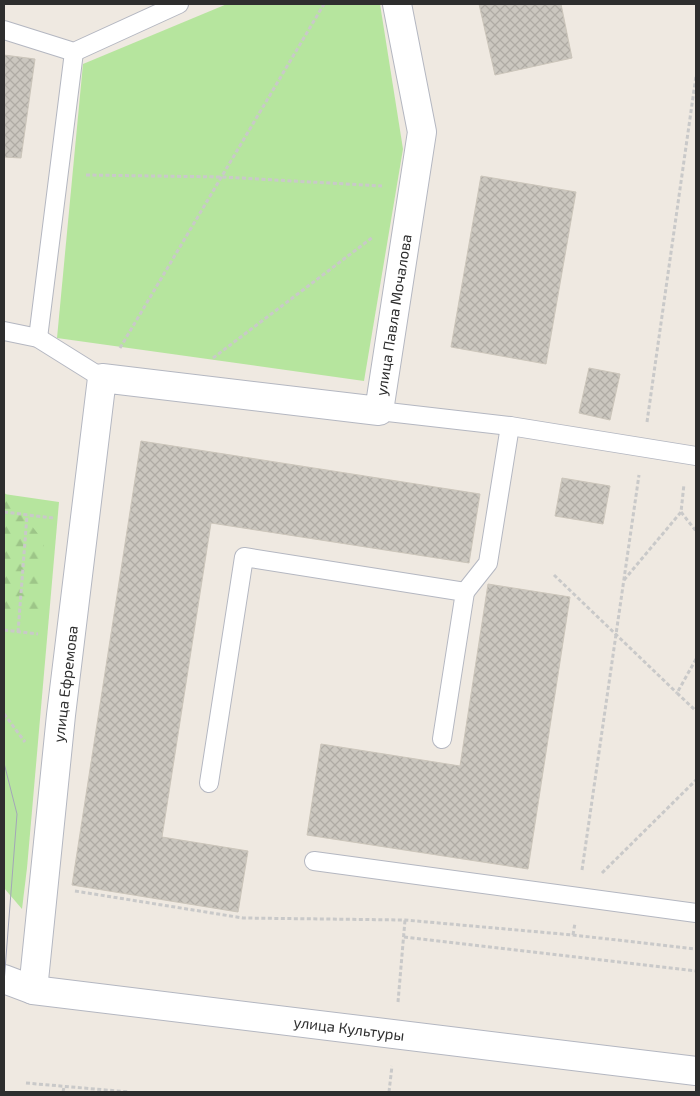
<svg xmlns="http://www.w3.org/2000/svg" width="700" height="1096" font-family="'Exo 2',sans-serif">
  <style>
    .grass { fill: #b6e59e }
    .forest { fill: url(#forest-firs) }
    .building { fill: url(#building-cross-hatch); stroke: #cbc5ba }
    .lines { fill: none; stroke-linecap: round; stroke-linejoin: round }
    .lane-casing { stroke: #b4b7c1; stroke-width: 20 }
    .street-casing { stroke: #b4b7c1; stroke-width: 30 }
    .secondary-casing { stroke: #b4b7c1; stroke-width: 30 }
    .path { stroke: #c9c9c9; stroke-width: 3; stroke-dasharray: 4 2.5; stroke-linecap: butt }
    .lane { stroke: #fff; stroke-width: 18 }
    .street { stroke: #fff; stroke-width: 28 }
    .secondary { stroke: #fff; stroke-width: 28 }
    .tram { stroke: #a3a6b8; stroke-width: 1 }
    .labels { text-anchor: middle; stroke-width: 4; stroke-linejoin: round; paint-order: stroke }
    .street-label { font-size: 15px; fill: #2e2e2e; stroke: #fff }
  </style>
  <defs>
    <pattern id="forest-firs" width="22" height="20" patternUnits="userSpaceOnUse" patternTransform="scale(1.25)"><rect width="22" height="20" fill="#b6e59e"/><path d="M5 1l3.5 6h-7zM16 11l3.5 6h-7z" fill="#9dc588"/></pattern>
    <pattern id="building-cross-hatch" width="8" height="8" patternUnits="userSpaceOnUse" patternTransform="scale(1.25)"><rect width="8" height="8" fill="#cbc7bf"/><path d="M0 0l8 8M0 8l8-8" fill="none" stroke="#afaba4"/></pattern>
  </defs>
  <rect width="100%" height="100%" fill="#efe9e1"/>
  <g class="grass">
    <path d="M227,4H380L403,149L364,381L57,338L83,64Z"/>
    <path d="M4,494L59,502L27,868L22,909L4,888Z"/>
  </g>
  <path class="forest" d="M4,492L44,541L40,614L4,609Z"/>
  <g class="building">
    <path d="M479,4H561L572,58L495,75Z"/>
    <path d="M4,55L35,59L21,158L4,157Z"/>
    <path d="M481,176L576,192L546,364L451,347Z"/>
    <path d="M589,368L620,374L610,420L579,413Z"/>
    <path d="M141,441L480,494L469,563L211,523L162,837L248,851L238,912L72,885Z"/>
    <path d="M562,478L610,486L603,524L555,516Z"/>
    <path d="M488,584L570,597L528,869L307,835L321,744L460,766Z"/>
  </g>
  <g class="lines">
    <g class="lane-casing">
      <g id="lane">
        <path d="M4,30L74,52L179,4"/>
        <path d="M4,331L38,338L102,378"/>
        <path d="M38,338L74,52"/>
        <path d="M379,411L510,426L696,456"/>
        <path d="M465,592L488,563L510,426"/>
        <path d="M209,783L244,557L465,592L442,739"/>
        <path d="M314,861L696,913"/>
      </g>
    </g>
    <g class="street-casing">
      <path id="street" d="M33,990L61,715L102,378L379,411L422,132L397,4"/>
    </g>
    <g class="secondary-casing">
      <path id="secondary" d="M4,979L33,990L696,1071"/>
    </g>
    <g class="path">
      <path d="M86,175L222,177L382,186"/>
      <path d="M120,348L324,4"/>
      <path d="M213,358L373,237"/>
      <path d="M647,422L696,76"/>
      <path d="M4,512L53,518"/>
      <path d="M681,512L696,531"/>
      <path d="M554,575L677,693"/>
      <path d="M624,580L681,512L684,484"/>
      <path d="M4,630L38,634"/>
      <path d="M18,632L27,515"/>
      <path d="M696,659L677,693L696,711"/>
      <path d="M4,714L25,742"/>
      <path d="M582,870L639,475"/>
      <path d="M602,873L696,780"/>
      <path d="M75,891L243,918L405,920L573,935L696,949"/>
      <path d="M573,935L575,923"/>
      <path d="M404,937L696,971"/>
      <path d="M398,1002L405,920"/>
      <path d="M26,1083L129,1092"/>
      <path d="M63,1092L64,1087"/>
      <path d="M389,1092L392,1066"/>
    </g>
    <use href="#lane" class="lane"/>
    <use href="#street" class="street"/>
    <use href="#secondary" class="secondary"/>
    <path class="tram" d="M4,763L17,814L4,983"/>
  </g>
  <g class="labels">
    <g class="street-label">
      <text transform="translate(394 315) rotate(-81)" y="5">улица Павла Мочалова</text>
      <text transform="translate(66 684) rotate(-83)" y="5">улица Ефремова</text>
      <text transform="translate(349 1029) rotate(7)" y="5">улица Культуры</text>
    </g>
  </g>
  <rect width="700" height="1096" fill="none" stroke="#2e2e2e" stroke-width="10"/>
</svg>
